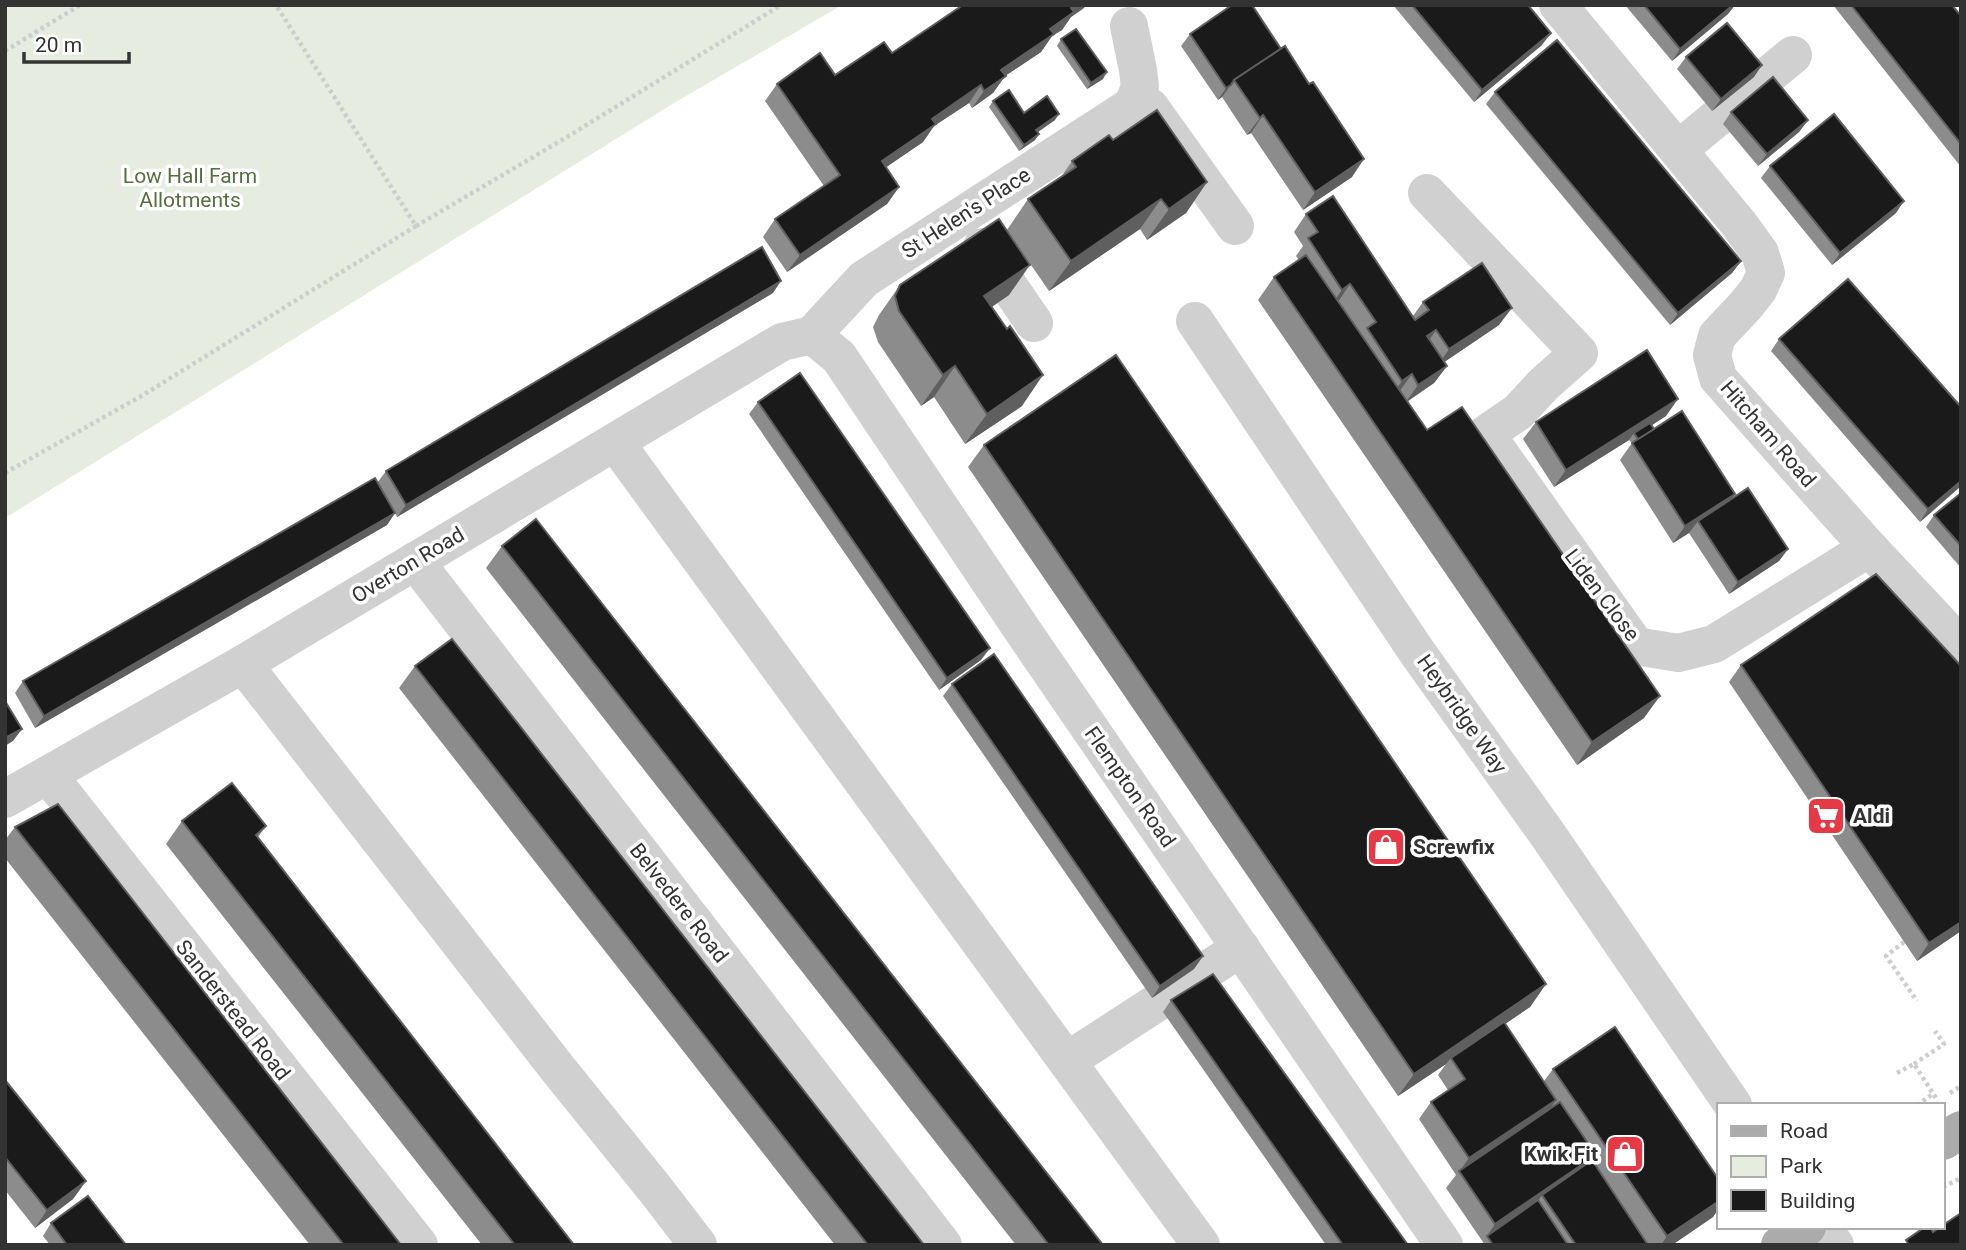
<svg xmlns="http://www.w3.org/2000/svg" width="1966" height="1250" font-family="Roboto,sans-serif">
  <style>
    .green { fill: #e6ecdf }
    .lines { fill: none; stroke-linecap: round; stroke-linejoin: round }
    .path { stroke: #cdcdcd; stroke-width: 4.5; stroke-dasharray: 3.5 3.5; stroke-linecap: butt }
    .minor { stroke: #d0d0d0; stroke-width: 38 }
    .major { stroke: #ababab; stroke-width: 38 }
    .wall { fill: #8c8c8c }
    .shaded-wall { fill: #5f5f5f }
    .building { fill: #1a1a1a; stroke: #5f5f5f; stroke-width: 2 }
    .labels { text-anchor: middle; stroke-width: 7; stroke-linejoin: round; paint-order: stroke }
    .park-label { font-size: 21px; fill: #56703f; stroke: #fff }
    .street-label { font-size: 21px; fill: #333; stroke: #fff }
    .poi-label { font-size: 21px; font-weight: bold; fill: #333; stroke: #fff; text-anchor: start }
  </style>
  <rect width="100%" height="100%" fill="#fff"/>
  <path class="green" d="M5,5H842L674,103L5,518Z"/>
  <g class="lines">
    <g class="path">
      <path d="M5,51L80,5"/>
      <path d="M416,226L567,137L781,5"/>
      <path d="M5,473L143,395L416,226L276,5"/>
      <path d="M1904,942L1886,956L1917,1001"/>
      <path d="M1914,1064L1944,1044L1935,1031"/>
      <path d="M1897,1073L1914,1064L1938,1101"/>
      <path d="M1950,1093L1961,1086"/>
      <path d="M1917,1105L1933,1094"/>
      <path d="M1943,1187L1961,1178"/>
    </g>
    <g class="minor">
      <path d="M1558,5L1739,224L1760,253L1766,273L1758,290L1746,305L1717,336L1712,355L1718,378L1869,548L1961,646"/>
      <path d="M1129,26L1138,70L1140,87L1133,105"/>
      <path d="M1678,150L1793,55"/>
      <path d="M1427,193L1579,353L1544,384L1518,412L1486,434L1636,646L1678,653L1714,644L1869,548"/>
      <path d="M982,247L1034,323"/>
      <path d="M1195,321L1417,652L1548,835L1733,1105"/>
      <path d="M812,335L839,357L1023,631L1444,1245"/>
      <path d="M812,335L864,279L1133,105L1150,107L1235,226"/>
      <path d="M615,442L1201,1245"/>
      <path d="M415,561L943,1245"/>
      <path d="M243,664L558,1069L655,1189L698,1245"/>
      <path d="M48,775L419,1245"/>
      <path d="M5,799L243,664L782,342L812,335"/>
      <path d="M1067,1061L1241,948"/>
      <path d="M1820,1227L1835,1245"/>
    </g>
    <g class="major">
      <path d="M1943,1141L1961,1130"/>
      <path d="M1780,1245L1807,1227"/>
    </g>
  </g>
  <g class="wall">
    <path d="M1393,5H1528L1542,45L1474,102Z"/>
    <path d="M1625,5H1735L1728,14L1672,61Z"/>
    <path d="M1833,5H1952L1961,16V167Z"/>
    <path d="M1084,8L1071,17L1062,30L1052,36L1041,52L1005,76L993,93L972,108L969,103L934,126L923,142L886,167L899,187L887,204L787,272L763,237L775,219L824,186L765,101L777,84L835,75L892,53Z"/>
    <path d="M1190,34L1352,177L1303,210L1251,133L1247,135L1222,97L1218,100L1181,46Z"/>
    <path d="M1061,39L1103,79L1087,89L1057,46Z"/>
    <path d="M1686,57L1754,77L1712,111L1677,69Z"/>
    <path d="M1495,92L1741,261L1732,273L1670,325L1486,104Z"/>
    <path d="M993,101L1024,113L1055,120L1038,132L1039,134L1035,140L1019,151L989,107Z"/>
    <path d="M1731,112L1808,120L1799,132L1758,166L1723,124Z"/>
    <path d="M1113,140L1207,182L1186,213L1147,240L1140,229L1049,291L1007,230L1028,199L1061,177L1072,161Z"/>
    <path d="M1770,166L1896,213L1832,265L1761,178Z"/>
    <path d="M1306,214L1413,316L1423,302L1499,325L1444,362L1447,366L1434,383L1407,402L1427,430L1644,718L1577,765L1258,300L1274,277L1299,260L1296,256L1303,246L1294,232Z"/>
    <path d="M900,285L1009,295L992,307L1022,406L965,444L934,397L921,406L878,342L873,327L879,315Z"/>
    <path d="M773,293L397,517L395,513L387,525L35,728L15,693L23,681L377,483L386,471Z"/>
    <path d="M1779,339L1961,486L1920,522L1771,351Z"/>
    <path d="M758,402L981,660L939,690L749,414Z"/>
    <path d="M1666,416L1652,425L1654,429L1788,549L1779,561L1729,594L1689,533L1673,543L1620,460L1632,443L1629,440L1554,487L1523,439L1536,422Z"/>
    <path d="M984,445L1546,984L1530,1007L1505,1024L1544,1081L1553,1069L1719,1180V1208L1713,1217L1672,1245H1485L1446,1188L1456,1175L1419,1119L1431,1102L1448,1090L1438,1075L1446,1064L1398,1096L968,467Z"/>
    <path d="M1961,493V568L1926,527L1934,515Z"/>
    <path d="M502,546L1103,1245H1016L486,568Z"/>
    <path d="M1741,665L1961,666V931L1917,961L1729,682Z"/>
    <path d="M415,666L924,1245H835L399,688Z"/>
    <path d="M952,684L1203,956L1194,969L1152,998L943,696Z"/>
    <path d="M182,821L266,826L258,837L574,1245H482L166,844Z"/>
    <path d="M15,827L401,1245H310L5,858V840Z"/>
    <path d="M1171,1000L1408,1245H1326L1163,1012Z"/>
    <path d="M5,1080L86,1181L73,1199L35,1228L5,1190Z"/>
    <path d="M51,1223L126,1245H50L43,1236Z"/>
  </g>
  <g class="shaded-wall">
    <path d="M1075,5H1086L1084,8L1071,17L1062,30L1052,36L1041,52L1005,76L993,93L972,108L984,91L1001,70L1050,29Z"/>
    <path d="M1733,5H1735L1728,14L1672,61L1680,49Z"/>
    <path d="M1551,33L1542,45L1474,102L1482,90Z"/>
    <path d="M1762,65L1754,77L1712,111L1721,99Z"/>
    <path d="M1107,72L1103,79L1087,89L1091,83Z"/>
    <path d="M981,85L969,103L934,126L923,142L869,179L882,161L932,119Z"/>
    <path d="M1231,85L1222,97L1218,100L1226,88Z"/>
    <path d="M1059,114L1055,120L1032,136L1036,130Z"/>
    <path d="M1263,115L1251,133L1247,135L1260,118Z"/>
    <path d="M1808,120L1799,132L1758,166L1767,154Z"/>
    <path d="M1039,134L1035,140L1019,151L1024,145Z"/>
    <path d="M1364,159L1352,177L1303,210L1315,192Z"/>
    <path d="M1207,182L1186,213L1147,240L1169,209Z"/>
    <path d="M899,187L887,204L787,272L800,255Z"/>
    <path d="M1161,199L1140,229L1049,291L1071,261Z"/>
    <path d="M1904,201L1896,213L1832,265L1840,253Z"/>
    <path d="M1741,261L1732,273L1670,325L1678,313Z"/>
    <path d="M1030,265L1009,295L963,326L984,296Z"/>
    <path d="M781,281L773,293L397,517L406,505Z"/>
    <path d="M1350,284L1338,302L1330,307L1342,290Z"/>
    <path d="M1512,308L1499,325L1437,367L1449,349Z"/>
    <path d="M1436,330L1424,348L1427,336Z"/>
    <path d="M955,366L934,397L921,406L943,375Z"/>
    <path d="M1447,366L1434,383L1406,402L1418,385Z"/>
    <path d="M1412,374L1399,392L1390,398L1402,381Z"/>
    <path d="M1043,375L1022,406L965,444L987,414Z"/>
    <path d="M1678,399L1666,416L1635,436L1634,433L1629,440L1554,487L1566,470Z"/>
    <path d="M1961,481V486L1920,522L1928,509Z"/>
    <path d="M1735,494L1722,512L1698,521L1689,533L1673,543L1685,526Z"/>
    <path d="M395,513L387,525L35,728L44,716Z"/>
    <path d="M1788,549L1779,561L1729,594L1738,582Z"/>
    <path d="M990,648L981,660L939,690L947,678Z"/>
    <path d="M1660,696L1644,718L1577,765L1592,742Z"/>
    <path d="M22,729L13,741L5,746V738Z"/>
    <path d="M1961,922V931L1917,961L1929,943Z"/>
    <path d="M1203,956L1194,969L1152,998L1160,986Z"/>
    <path d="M1546,984L1530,1007L1452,1060L1451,1058L1446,1064L1398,1096L1414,1074Z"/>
    <path d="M1556,1100L1544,1118L1459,1172L1469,1158Z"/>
    <path d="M1596,1155L1584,1172L1542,1195L1534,1207L1487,1236L1495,1224Z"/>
    <path d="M86,1181L73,1199L35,1228L47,1210Z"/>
    <path d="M1719,1201V1208L1713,1217L1672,1245H1661L1667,1236Z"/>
  </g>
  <g class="building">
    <path d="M963,5H1075L1071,8L1074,12L1050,29L1054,34L1001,70L1006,76L984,91L981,85L932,119L936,124L882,161L899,187L800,255L775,219L840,175L777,84L820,53L835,75L884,42L892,53Z"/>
    <path d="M1232,5H1252L1281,49L1234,80L1231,85L1226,88L1190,34Z"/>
    <path d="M1412,5H1528L1551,33L1482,90Z"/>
    <path d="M1644,5H1733L1680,49Z"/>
    <path d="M1851,5H1952L1961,16V144Z"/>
    <path d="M1727,23L1762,65L1721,99L1686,57Z"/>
    <path d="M1076,29L1107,72L1091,83L1061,39Z"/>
    <path d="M1557,40L1741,261L1678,313L1495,92Z"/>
    <path d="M1285,46L1309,84L1313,82L1364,159L1315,192L1263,115L1260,118L1234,80Z"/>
    <path d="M1773,77L1808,120L1767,154L1731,112Z"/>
    <path d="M1009,90L1024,113L1047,96L1059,114L1036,130L1039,134L1024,145L993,101Z"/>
    <path d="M1157,110L1207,182L1169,209L1161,199L1071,261L1028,199L1076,167L1072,161L1109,135L1113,140Z"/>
    <path d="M1834,114L1904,201L1840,253L1770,166Z"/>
    <path d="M1333,196L1415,320L1429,310L1423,302L1482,263L1512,308L1449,349L1436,330L1427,336L1447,366L1418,385L1412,374L1402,381L1367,328L1376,322L1350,284L1342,290L1308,238L1318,232L1306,214Z"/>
    <path d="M999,219L1030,265L984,296L1007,329L1010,326L1043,375L987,414L955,366L943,375L899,311L895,296L900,285Z"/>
    <path d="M762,247L781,281L406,505L386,471Z"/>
    <path d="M1306,255L1427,430L1462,407L1660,696L1592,742L1274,277Z"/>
    <path d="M1848,279L1961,407V481L1928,509L1779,339Z"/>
    <path d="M1647,350L1678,399L1566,470L1536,422Z"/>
    <path d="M1116,355L1546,984L1414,1074L984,445Z"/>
    <path d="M800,373L990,648L947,678L758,402Z"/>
    <path d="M1682,411L1735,494L1685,526L1632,443Z"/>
    <path d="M1650,423L1654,429L1638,439L1634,433Z"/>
    <path d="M375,478L395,513L44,716L23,681Z"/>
    <path d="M1748,488L1788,549L1738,582L1698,521Z"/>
    <path d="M1961,493V546L1934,515Z"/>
    <path d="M536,519L1103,1245H1049L502,546Z"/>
    <path d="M1876,574L1961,666V922L1929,943L1741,665Z"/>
    <path d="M452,639L924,1245H868L415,666Z"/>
    <path d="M994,654L1203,956L1160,986L952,684Z"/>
    <path d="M5,701L22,729L5,738Z"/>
    <path d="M232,783L266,826L256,835L574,1245H515L182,821Z"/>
    <path d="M58,804L401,1245H344L15,827Z"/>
    <path d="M1213,974L1408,1245H1343L1171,1000Z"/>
    <path d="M1504,1022L1556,1100L1469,1158L1431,1102L1465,1079L1451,1058Z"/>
    <path d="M1615,1027L1719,1180V1201L1667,1236L1553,1069Z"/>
    <path d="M5,1080L86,1181L47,1210L5,1157Z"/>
    <path d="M1560,1102L1596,1155L1495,1224L1459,1171Z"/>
    <path d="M1592,1160L1648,1245H1576L1542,1195Z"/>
    <path d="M88,1196L126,1245H67L51,1223Z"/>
    <path d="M1538,1200L1568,1245H1493L1487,1236Z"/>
    <path d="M1961,1213V1245H1909L1906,1240L1925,1227H1930L1933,1232L1940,1227H1943V1225Z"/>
  </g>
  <defs>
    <g id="supermarket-square" transform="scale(2.0125)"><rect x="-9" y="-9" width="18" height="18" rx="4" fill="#e63946" stroke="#fff"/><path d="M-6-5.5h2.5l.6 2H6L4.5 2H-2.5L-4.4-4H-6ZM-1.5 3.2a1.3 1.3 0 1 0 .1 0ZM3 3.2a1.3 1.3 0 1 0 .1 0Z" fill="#fff"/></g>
    <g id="shop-square" transform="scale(2.0125)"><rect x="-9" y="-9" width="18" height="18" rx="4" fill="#e63946" stroke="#fff"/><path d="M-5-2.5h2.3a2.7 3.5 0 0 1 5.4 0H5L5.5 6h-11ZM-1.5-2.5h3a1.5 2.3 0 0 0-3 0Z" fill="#fff"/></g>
  </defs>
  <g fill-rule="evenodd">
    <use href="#supermarket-square" x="1826" y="816"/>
    <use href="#shop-square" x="1386" y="847"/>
    <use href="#shop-square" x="1625" y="1154"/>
  </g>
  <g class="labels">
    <g class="park-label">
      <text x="190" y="183">Low Hall Farm<tspan x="190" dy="24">Allotments</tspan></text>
    </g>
    <g class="street-label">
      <text transform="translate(966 213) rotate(-33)" y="7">St Helen's Place</text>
      <text transform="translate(1768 434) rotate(49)" y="7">Hitcham Road</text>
      <text transform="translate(408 565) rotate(-31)" y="7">Overton Road</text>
      <text transform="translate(1602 595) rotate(53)" y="7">Liden Close</text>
      <text transform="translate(1462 714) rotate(55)" y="7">Heybridge Way</text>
      <text transform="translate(1130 787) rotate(55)" y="7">Flempton Road</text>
      <text transform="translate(679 903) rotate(52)" y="7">Belvedere Road</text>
      <text transform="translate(233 1010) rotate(52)" y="7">Sanderstead Road</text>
    </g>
    <g class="poi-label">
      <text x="1853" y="823">Aldi</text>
      <text x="1413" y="854">Screwfix</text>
      <text x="1598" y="1161" text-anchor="end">Kwik Fit</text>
    </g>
  </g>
  <rect width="1966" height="1250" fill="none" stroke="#333333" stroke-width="14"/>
  <rect x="1717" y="1103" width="228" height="126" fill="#ffffff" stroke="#adadad" stroke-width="2"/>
  <rect x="1731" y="1126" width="35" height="10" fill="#ababab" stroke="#adadad" stroke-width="2"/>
  <text x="1780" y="1138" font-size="21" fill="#333333">Road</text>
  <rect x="1731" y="1156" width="35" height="21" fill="#e6ecdf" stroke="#adadad" stroke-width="2"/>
  <text x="1780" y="1173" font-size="21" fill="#333333">Park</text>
  <rect x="1731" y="1190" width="35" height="21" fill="#1a1a1a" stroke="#adadad" stroke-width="2"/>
  <text x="1780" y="1208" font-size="21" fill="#333333">Building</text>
  <path d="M24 52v10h105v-10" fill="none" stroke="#333333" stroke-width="3.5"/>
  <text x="35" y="52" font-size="21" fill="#333333" stroke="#ffffff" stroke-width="5" paint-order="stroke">20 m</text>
</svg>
